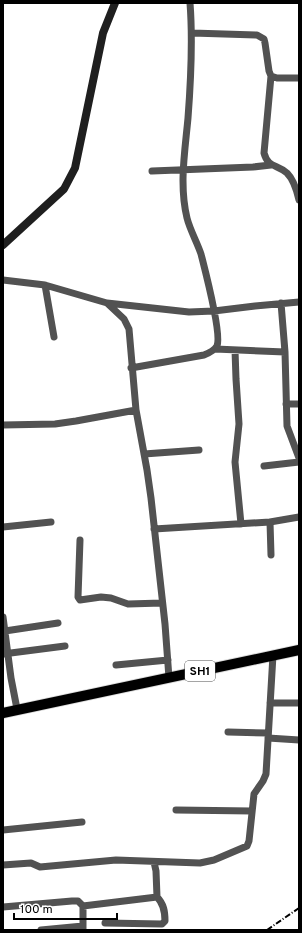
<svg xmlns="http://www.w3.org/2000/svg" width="302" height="933" viewBox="0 0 302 933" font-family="Overpass,sans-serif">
	<rect width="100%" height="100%" fill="#fff"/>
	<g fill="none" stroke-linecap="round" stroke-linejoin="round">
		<defs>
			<path id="primary" d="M 3,713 L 299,650"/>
		</defs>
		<use href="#primary" stroke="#dbdbdb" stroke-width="12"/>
		<path stroke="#525252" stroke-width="7" d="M 192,33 L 257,35 L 264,39 L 265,43 L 269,71 L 271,76 L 277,78 L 299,78
			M 271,76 L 264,153 C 268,168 277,164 287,173 C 294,180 297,191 299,200
			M 152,171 L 253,167 L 271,165
			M 3,280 L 45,285 L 107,303 L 124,319 L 129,329 L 136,410 L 147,470 L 151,498 L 165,624 L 169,678
			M 45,285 L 54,337
			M 107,303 L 189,312 L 214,311 L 255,306 L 299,302
			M 281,303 L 285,352 L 287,426 L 299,458
			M 215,349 L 285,352
			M 235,350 L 236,379 L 239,424 L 235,462 L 241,524
			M 131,368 L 204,355 C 209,353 214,351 217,346 C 222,334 205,270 201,254 C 197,242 190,230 187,218 C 179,185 185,151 188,118 C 191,79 193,42 190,3
			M 286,404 L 299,404
			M 3,425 L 55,424 L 76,421 L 136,410
			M 144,454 L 199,450
			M 264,466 L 299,462
			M 270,522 L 299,517
			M 3,527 L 51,522
			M 154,529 L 270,522 L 271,555
			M 80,540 L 78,597 L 80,600 L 101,597 L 111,598 L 128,604 L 162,603
			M 3,617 L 11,678 L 17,709
			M 5,631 L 58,623
			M 3,654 L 65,646
			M 116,665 L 168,660
			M 270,703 L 299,703
			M 228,732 L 268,733
			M 268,738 L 299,740
			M 176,810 L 252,811
			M 3,830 L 82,822
			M 3,865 L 31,863 L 40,867 L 116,860 L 200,863 L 214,860 L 247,846 L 249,841 L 254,794 L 263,781 L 266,774 L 273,655
			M 83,906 L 157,897 L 156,871 L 154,862
			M 3,907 L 72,901 L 78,901 L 83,906 L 83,930
			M 105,923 L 162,924 L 165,921 C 165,912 164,904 157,897
			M 41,930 L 83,926"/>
		<path stroke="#1f1f1f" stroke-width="8" d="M 3,245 L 64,189 L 75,168 L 103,33 L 115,3"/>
		<use href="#primary" stroke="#000" stroke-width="10"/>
		<path stroke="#000" stroke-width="2" stroke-dasharray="6 2 1 2" stroke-linecap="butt" d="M 267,930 L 299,908"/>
	</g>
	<g text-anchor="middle" stroke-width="3" stroke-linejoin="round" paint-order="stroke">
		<rect fill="#fff" stroke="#4c4c4c" stroke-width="1" x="185" y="661" width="30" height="20" rx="3"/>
		<g font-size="12" font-weight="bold" fill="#000">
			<text x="200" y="675">SH1</text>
		</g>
	</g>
	<rect width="302" height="933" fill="none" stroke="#000000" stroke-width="8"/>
	<path d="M14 913v6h103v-6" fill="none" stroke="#000000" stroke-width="2"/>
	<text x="20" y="913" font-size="12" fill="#000000" stroke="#ffffff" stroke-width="3" paint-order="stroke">100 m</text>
</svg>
